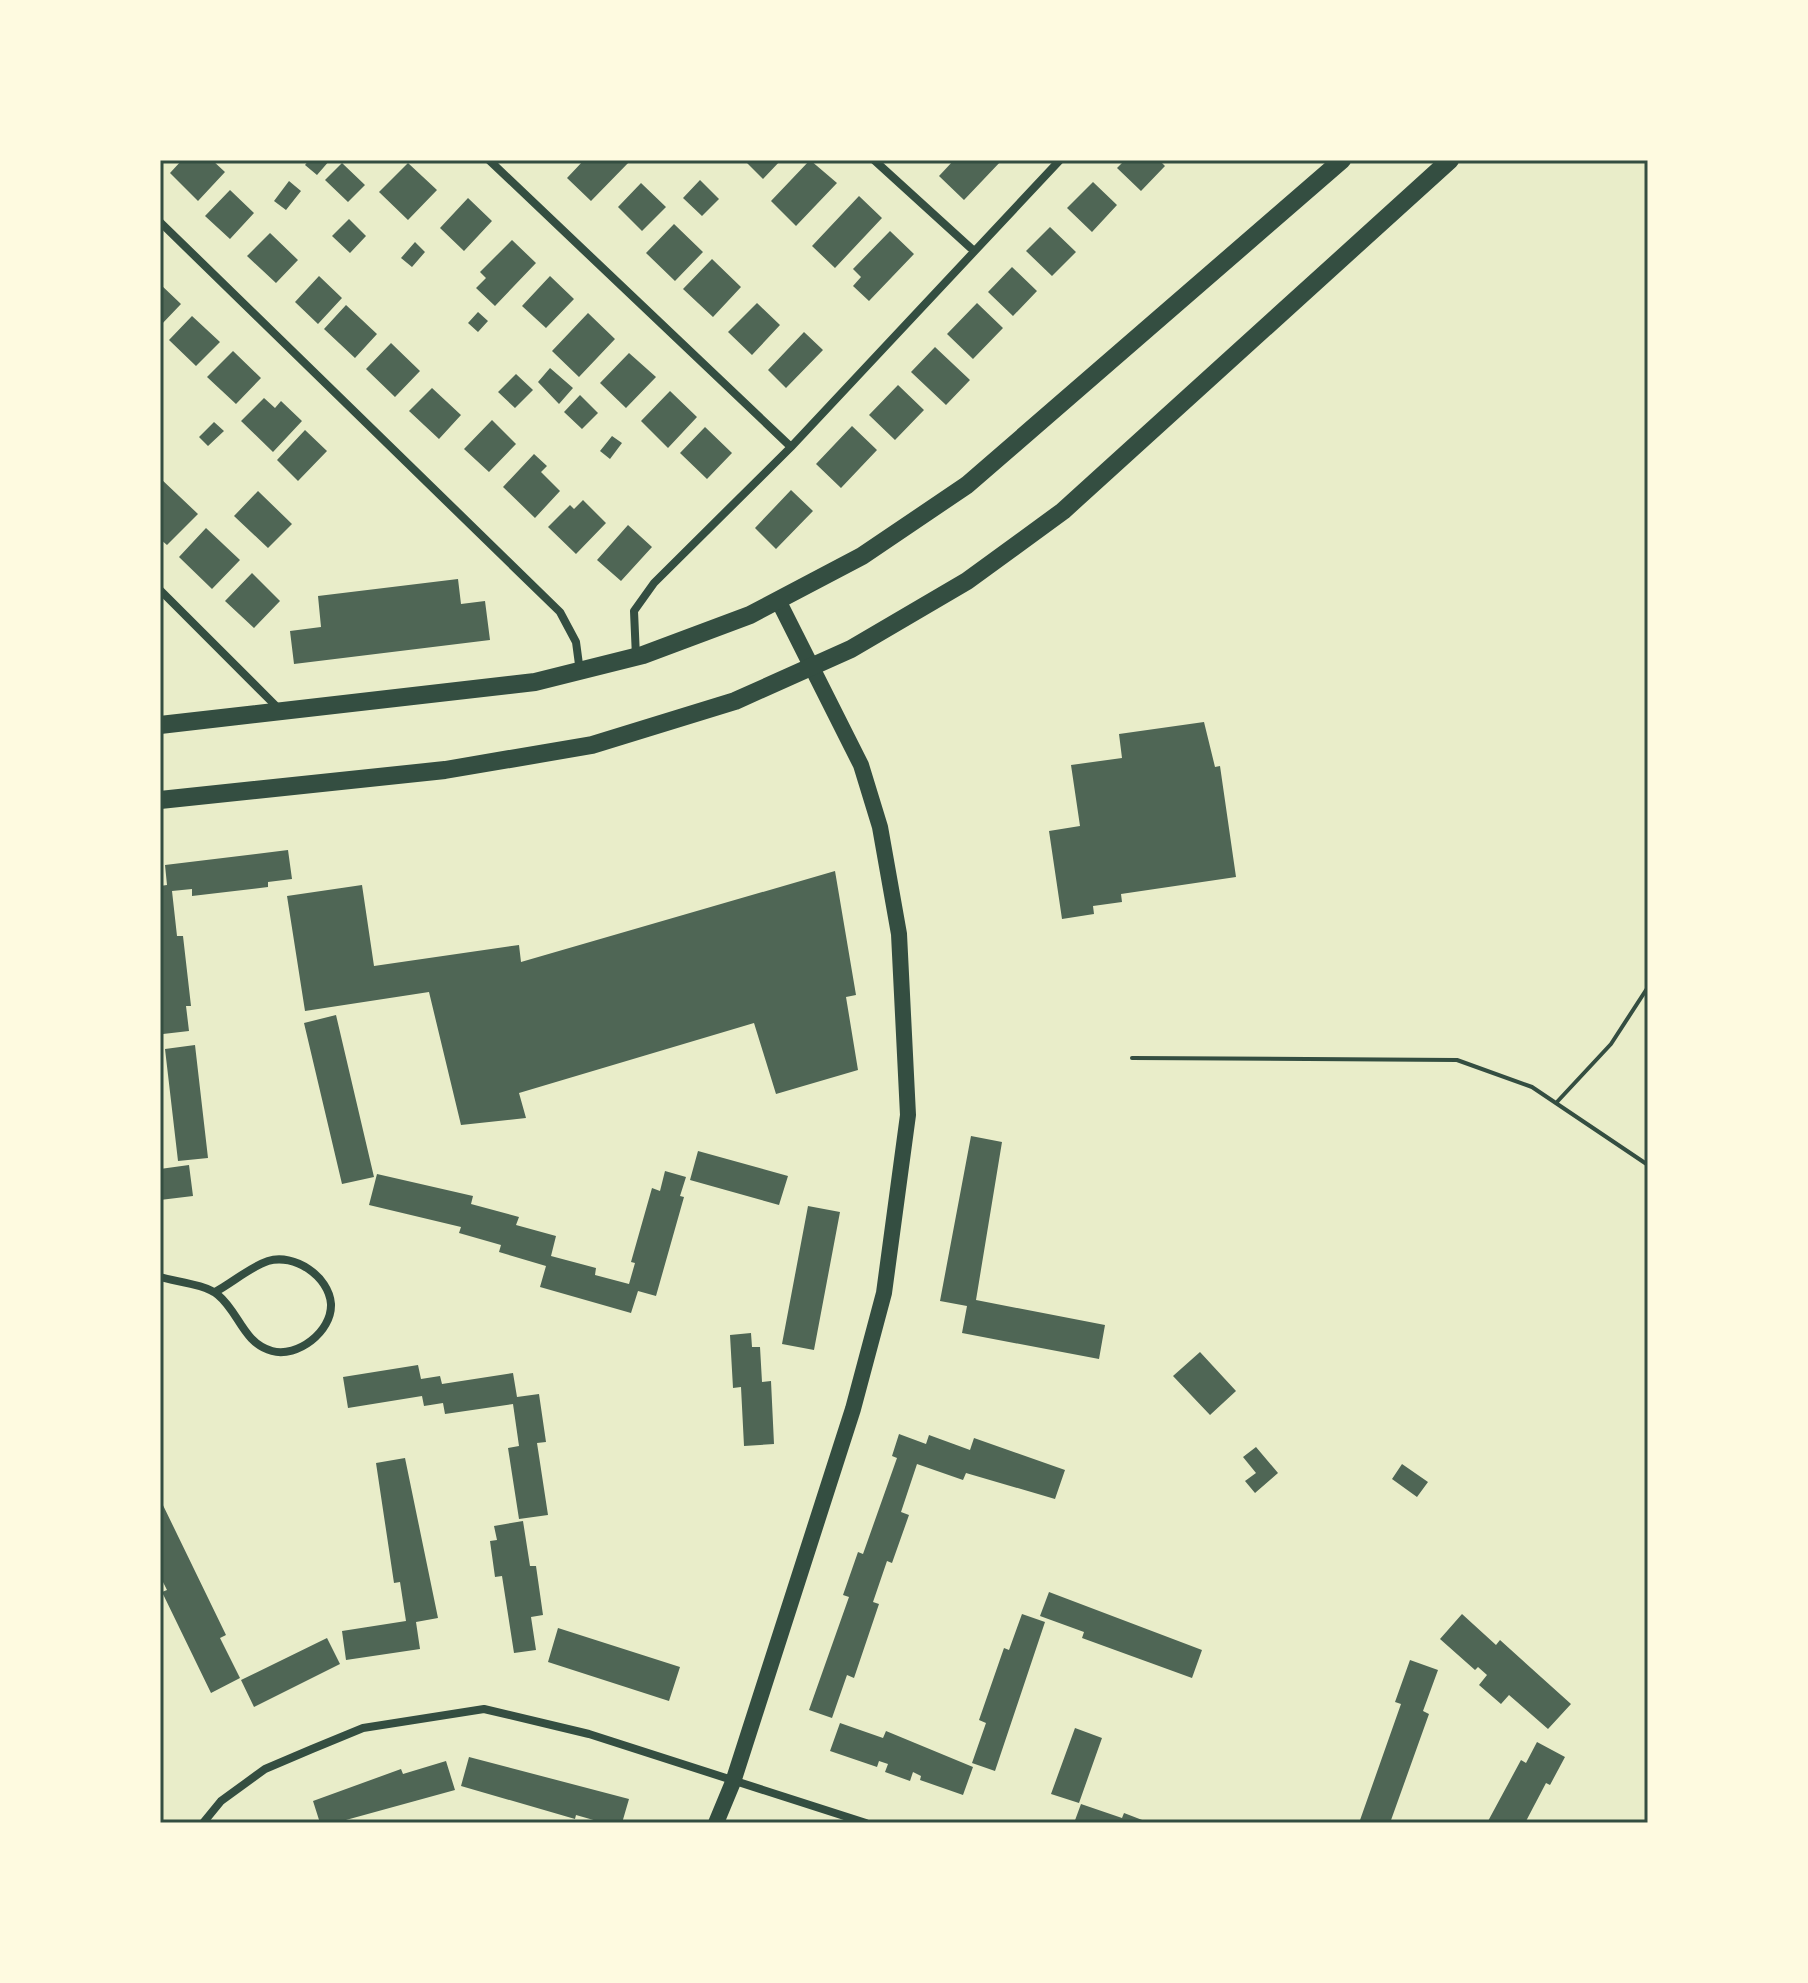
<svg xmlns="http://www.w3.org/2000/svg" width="1808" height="1983" viewBox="0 0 1808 1983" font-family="Commissioner,sans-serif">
	<rect width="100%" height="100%" fill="#e9edc9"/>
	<path fill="#4f6655" d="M 182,160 L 212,160 L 225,172 L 198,201 L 170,173 Z
		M 309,160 L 330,160 L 317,175 L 305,165 Z
		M 584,160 L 631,160 L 591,201 L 567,178 Z
		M 744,160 L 781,160 L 763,179 Z
		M 810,160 L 837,183 L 796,226 L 771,201 Z
		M 954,160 L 1002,160 L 964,200 L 939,176 Z
		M 1125,160 L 1159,160 L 1165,166 L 1141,191 L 1117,168 Z
		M 342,163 L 365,185 L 348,202 L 325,180 Z
		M 408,163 L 437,190 L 408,220 L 379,192 Z
		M 700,180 L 719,199 L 702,216 L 683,198 Z
		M 289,181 L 301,191 L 286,210 L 274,201 Z
		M 1093,182 L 1117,205 L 1092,232 L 1067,208 Z
		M 641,183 L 666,207 L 642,231 L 618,207 Z
		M 230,190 L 254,213 L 230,239 L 205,216 Z
		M 859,196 L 882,218 L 835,268 L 812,246 Z
		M 468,198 L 492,221 L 464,251 L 440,228 Z
		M 349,219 L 366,236 L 350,253 L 332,236 Z
		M 674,224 L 703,252 L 675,281 L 646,253 Z
		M 1050,227 L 1076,252 L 1052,276 L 1026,251 Z
		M 890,231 L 914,254 L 869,301 L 853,286 L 861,277 L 853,269 Z
		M 270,233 L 298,260 L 276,283 L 247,256 Z
		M 512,240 L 536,263 L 495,306 L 476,288 L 486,278 L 480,272 Z
		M 415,242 L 425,252 L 412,267 L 401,258 Z
		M 712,259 L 741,287 L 713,317 L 683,289 Z
		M 1012,267 L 1037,291 L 1013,316 L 988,292 Z
		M 319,276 L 342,298 L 318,324 L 295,302 Z
		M 550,276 L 574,299 L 546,328 L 522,306 Z
		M 160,284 L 181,304 L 160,326 Z
		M 757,303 L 780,325 L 752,355 L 728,332 Z
		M 977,303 L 1003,328 L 973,359 L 947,334 Z
		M 346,305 L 377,334 L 355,358 L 324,329 Z
		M 478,312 L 488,321 L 478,332 L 468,323 Z
		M 588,313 L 615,339 L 579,377 L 552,351 Z
		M 192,316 L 220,342 L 196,366 L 169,340 Z
		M 804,332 L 823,350 L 786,388 L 768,370 Z
		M 391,343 L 420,371 L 395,397 L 366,369 Z
		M 935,347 L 970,380 L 946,405 L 911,372 Z
		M 233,351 L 261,378 L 236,404 L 207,377 Z
		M 629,353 L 656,377 L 626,408 L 600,383 Z
		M 550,368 L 573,388 L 559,404 L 538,382 Z
		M 516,374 L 533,390 L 515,408 L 498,392 Z
		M 898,385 L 924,410 L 895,440 L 869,415 Z
		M 432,388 L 461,415 L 439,439 L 409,411 Z
		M 670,391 L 697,417 L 668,448 L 641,421 Z
		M 580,395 L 598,413 L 582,429 L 564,412 Z
		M 264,398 L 275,408 L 281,401 L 302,421 L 273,452 L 241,421 Z
		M 492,420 L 516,444 L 489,472 L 464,449 Z
		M 214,422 L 224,431 L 208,446 L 199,437 Z
		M 852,426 L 877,450 L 841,488 L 816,464 Z
		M 705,427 L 732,453 L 707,479 L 680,453 Z
		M 305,430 L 327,451 L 298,481 L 277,460 Z
		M 612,436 L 622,443 L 610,459 L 600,451 Z
		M 534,454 L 547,466 L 541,472 L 560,491 L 535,518 L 503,487 Z
		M 160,478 L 198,514 L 167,545 L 160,539 Z
		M 791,490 L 813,511 L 776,549 L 755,528 Z
		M 258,491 L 292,524 L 268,548 L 234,516 Z
		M 583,500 L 606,523 L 576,554 L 548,527 L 570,505 L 574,509 Z
		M 628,525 L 652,547 L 621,581 L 597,560 Z
		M 206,528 L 240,560 L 212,589 L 179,557 Z
		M 252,573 L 280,601 L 254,628 L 225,601 Z
		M 458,579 L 461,604 L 485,601 L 490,640 L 294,664 L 290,631 L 321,627 L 318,596 Z
		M 1204,722 L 1215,767 L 1220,766 L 1236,877 L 1121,894 L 1122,902 L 1093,906 L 1094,914 L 1062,919 L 1049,831 L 1080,826 L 1071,765 L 1122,758 L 1119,734 Z
		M 288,850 L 292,879 L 268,882 L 268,887 L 192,896 L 192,889 L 172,891 L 177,936 L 183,936 L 191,1006 L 186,1006 L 189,1031 L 163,1034 L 160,886 L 167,885 L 165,865 Z
		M 835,871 L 856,995 L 846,997 L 858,1070 L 776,1094 L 754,1023 L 519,1093 L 526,1118 L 461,1125 L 429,992 L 305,1011 L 287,896 L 362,885 L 374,966 L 519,945 L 521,962 Z
		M 336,1015 L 374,1177 L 342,1184 L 304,1023 Z
		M 195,1045 L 208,1158 L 178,1161 L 165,1049 Z
		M 971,1136 L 1002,1142 L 976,1300 L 1105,1325 L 1099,1359 L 962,1333 L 967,1306 L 940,1301 Z
		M 698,1151 L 788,1176 L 779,1205 L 690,1180 Z
		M 189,1165 L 193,1196 L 160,1200 L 160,1169 Z
		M 665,1171 L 686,1177 L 680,1196 L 684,1197 L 656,1296 L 638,1291 L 631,1313 L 540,1287 L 546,1266 L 499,1252 L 501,1245 L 459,1233 L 461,1227 L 369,1205 L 377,1174 L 473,1196 L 471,1204 L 519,1217 L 516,1225 L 556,1236 L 551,1256 L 596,1268 L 595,1275 L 629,1284 L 635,1263 L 631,1262 L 652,1188 L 660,1191 Z
		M 808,1206 L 840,1212 L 814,1350 L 782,1344 Z
		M 751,1333 L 752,1347 L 760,1347 L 762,1382 L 771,1381 L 774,1444 L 744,1446 L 741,1387 L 733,1388 L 730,1335 Z
		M 1200,1352 L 1236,1391 L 1210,1415 L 1173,1376 Z
		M 418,1365 L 421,1379 L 440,1376 L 442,1384 L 513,1373 L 517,1397 L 539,1394 L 546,1442 L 537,1443 L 548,1515 L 519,1519 L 508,1448 L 519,1446 L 513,1404 L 445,1414 L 443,1403 L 424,1406 L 422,1396 L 348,1408 L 343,1377 Z
		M 899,1434 L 926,1444 L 929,1435 L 970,1450 L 974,1438 L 1065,1470 L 1055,1499 L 966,1473 L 963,1480 L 917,1464 L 901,1512 L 909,1515 L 892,1563 L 887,1561 L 873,1602 L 879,1604 L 854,1678 L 847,1675 L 832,1718 L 809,1710 L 849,1597 L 843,1595 L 858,1552 L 863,1554 L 897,1458 L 892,1456 Z
		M 1256,1447 L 1278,1473 L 1255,1493 L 1245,1481 L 1256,1473 L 1243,1457 Z
		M 405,1458 L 438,1618 L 416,1622 L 420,1649 L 346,1660 L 342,1631 L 406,1621 L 400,1582 L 394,1583 L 376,1463 Z
		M 1402,1464 L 1428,1482 L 1417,1497 L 1392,1479 Z
		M 160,1499 L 226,1635 L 220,1638 L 240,1678 L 211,1693 L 162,1592 L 167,1590 L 160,1576 Z
		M 523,1521 L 530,1566 L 536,1566 L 543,1615 L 531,1617 L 536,1650 L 514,1653 L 502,1576 L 495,1577 L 490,1541 L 497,1540 L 494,1526 Z
		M 1049,1592 L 1202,1650 L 1192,1678 L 1082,1638 L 1084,1632 L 1040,1616 Z
		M 1022,1614 L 1045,1622 L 995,1771 L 972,1763 L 986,1723 L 979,1720 L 1004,1648 L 1009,1650 Z
		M 1462,1614 L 1496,1645 L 1500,1640 L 1571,1704 L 1548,1729 L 1509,1695 L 1501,1704 L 1479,1685 L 1487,1675 L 1478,1667 L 1475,1670 L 1440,1639 Z
		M 558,1628 L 680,1667 L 669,1701 L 548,1662 Z
		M 327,1638 L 340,1664 L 254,1707 L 241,1680 Z
		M 1410,1660 L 1438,1670 L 1423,1711 L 1429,1714 L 1390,1823 L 1359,1823 L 1401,1704 L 1395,1702 Z
		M 840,1723 L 883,1738 L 886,1731 L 973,1767 L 963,1795 L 920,1780 L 921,1776 L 913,1772 L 910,1781 L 885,1772 L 888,1764 L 879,1761 L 877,1767 L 830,1751 Z
		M 1075,1728 L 1102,1738 L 1079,1803 L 1051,1794 Z
		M 1537,1742 L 1565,1757 L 1550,1785 L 1546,1783 L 1525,1823 L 1487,1823 L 1521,1760 L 1526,1763 Z
		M 469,1757 L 629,1799 L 622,1823 L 604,1823 L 576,1815 L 575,1819 L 461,1786 Z
		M 446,1761 L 455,1790 L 335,1823 L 320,1823 L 313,1801 L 401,1769 L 403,1774 Z
		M 1081,1804 L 1122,1818 L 1124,1813 L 1150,1823 L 1074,1823 Z"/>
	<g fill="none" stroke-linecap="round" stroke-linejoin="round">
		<path stroke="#344e41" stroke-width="4" d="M 1132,1058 L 1457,1060 L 1532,1087 L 1648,1165
			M 1556,1103 L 1611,1044 L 1648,987"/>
		<path stroke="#344e41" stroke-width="8" d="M 489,160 L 791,447
			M 874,160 L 974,251
			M 160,222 L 560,612 L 576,642 L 580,672
			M 160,590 L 278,708
			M 636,657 L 634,611 L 654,583 L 791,447 L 1060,160
			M 160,1277 C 177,1282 205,1284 218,1295 C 239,1312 243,1343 272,1351 C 297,1358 332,1332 331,1304 C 329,1276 294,1253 268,1261 C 250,1267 232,1283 215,1292
			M 203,1823 L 221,1801 L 265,1769 L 312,1749 L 363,1728 L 484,1709 L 589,1734 L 866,1823"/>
		<path stroke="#344e41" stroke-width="16" d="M 716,1823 L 733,1782 L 853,1409 L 884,1293 L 908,1115 L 899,934 L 880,827 L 861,765 L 779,602"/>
		<path stroke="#344e41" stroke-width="18" d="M 160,725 L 535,682 L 643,655 L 750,615 L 862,556 L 967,485 L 1342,160
			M 160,800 L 445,770 L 592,745 L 735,701 L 851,649 L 967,581 L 1063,511 L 1450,160"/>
	</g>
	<rect width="1808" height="1983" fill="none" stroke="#fefae0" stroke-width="324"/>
	<rect x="162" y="162" width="1484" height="1659" fill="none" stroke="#344e41" stroke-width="3"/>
</svg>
